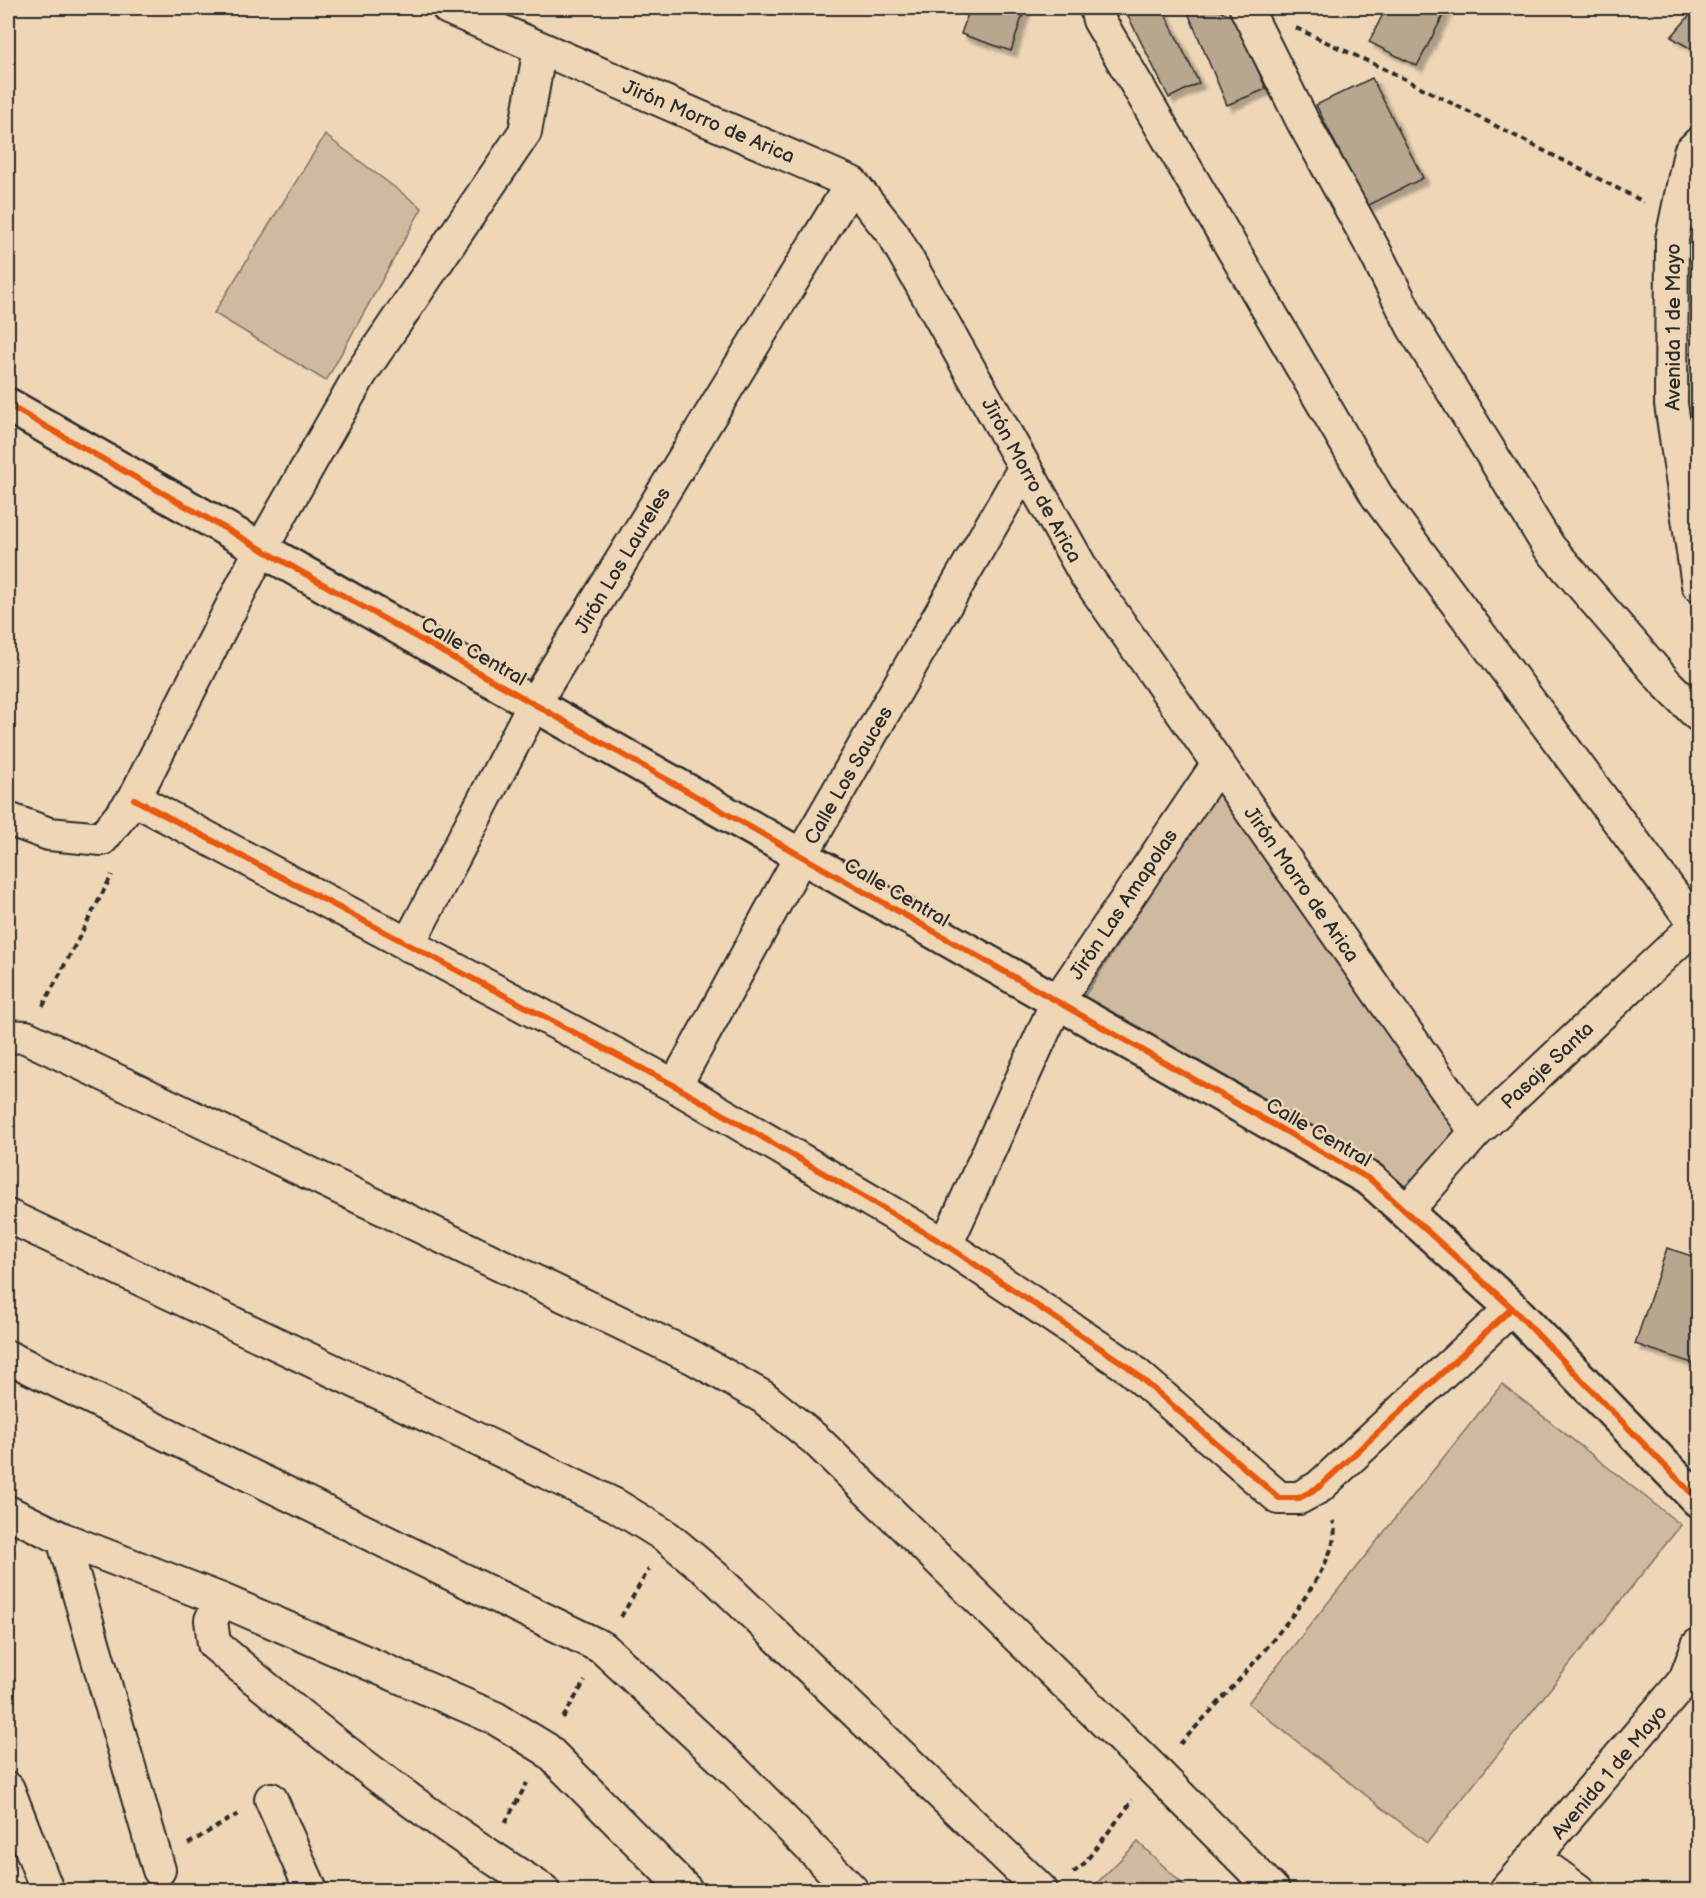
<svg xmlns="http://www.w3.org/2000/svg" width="1706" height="1898" viewBox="0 0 1706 1898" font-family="'Balsamiq Sans',sans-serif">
	<defs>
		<filter id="shadow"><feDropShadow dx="5.5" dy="5.5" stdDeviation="1.5" flood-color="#0004"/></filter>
	</defs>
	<rect width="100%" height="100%" fill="#eed6b6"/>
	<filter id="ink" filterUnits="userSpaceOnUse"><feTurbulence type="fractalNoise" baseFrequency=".0167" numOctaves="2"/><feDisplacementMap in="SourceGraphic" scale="12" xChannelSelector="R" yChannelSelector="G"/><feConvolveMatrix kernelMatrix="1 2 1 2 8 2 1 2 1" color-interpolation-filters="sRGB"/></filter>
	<g filter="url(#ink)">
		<path fill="#cfbaa0" stroke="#7d7266" stroke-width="1.5" d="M 325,135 L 422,208 L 326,381 L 214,313 Z
			M 1218,789 L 1458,1133 L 1404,1187 L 1371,1161 L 1084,997 Z
			M 1502,1384 L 1681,1525 L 1427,1843 L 1248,1703 Z
			M 1138,1842 L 1189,1890 L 1090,1890 Z"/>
		<path fill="#b8a68f" stroke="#2b2b2b" stroke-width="1.5" filter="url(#shadow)" d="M 970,8 L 1025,8 L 1011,51 L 961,34 Z
			M 1124,8 L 1162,8 L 1199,83 L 1169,98 Z
			M 1186,8 L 1212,8 L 1235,17 L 1266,89 L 1227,105 Z
			M 1386,8 L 1447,8 L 1417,66 L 1369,42 Z
			M 1696,8 L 1698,8 L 1698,53 L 1671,37 Z
			M 1372,78 L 1423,178 L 1367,206 L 1316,105 Z
			M 1667,1248 L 1698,1258 L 1698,1365 L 1635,1344 Z"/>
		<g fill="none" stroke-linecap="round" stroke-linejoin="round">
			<defs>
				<path id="street" d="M 448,8 L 852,183 L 893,234 L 1085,574 L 1476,1132
					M 1096,8 L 1099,20 L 1377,496 L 1698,928
					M 1246,8 L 1302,120 L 1374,250 L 1413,327 L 1549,547 L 1666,683 L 1698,715
					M 1698,144 L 1690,152 L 1672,239 L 1671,404 L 1698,585
					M 134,799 L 675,1086 L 946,1245 L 1127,1366 L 1279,1498 L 1299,1498 L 1319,1487 L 1512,1308
					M 8,819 L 49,834 L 102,839 L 134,799 L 261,549 L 360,375 L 525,132 L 540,48
					M 408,945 L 534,704 L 852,183
					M 8,1036 L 26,1037 L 694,1358 L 763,1397 L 816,1440 L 1155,1771 L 1273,1890
					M 675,1086 L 801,856 L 1025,467
					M 1406,1212 L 1476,1132 L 1696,925
					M 8,1216 L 615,1505 L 667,1537 L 716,1578 L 1041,1890
					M 946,1245 L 1057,1002 L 1218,764
					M 8,1357 L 603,1648 L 734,1770 L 852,1890
					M 8,1512 L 63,1539 L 222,1600 L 495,1718 L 546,1749 L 686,1890
					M 63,1539 L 159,1870
					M 222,1600 L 211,1620 L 214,1644 C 318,1733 427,1818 543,1890
					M 8,1789 L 47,1890
					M 271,1799 L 311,1890
					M 1535,1859 L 1578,1890
					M 1506,1890 L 1685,1680 L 1698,1645"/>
				<path id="secondary" d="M 8,405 L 1371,1180 L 1512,1308 L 1698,1500"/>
			</defs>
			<use href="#street" stroke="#2b2b2b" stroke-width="36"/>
			<use href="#secondary" stroke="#2b2b2b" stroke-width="38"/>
			<path stroke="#2b2b2b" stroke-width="4" stroke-dasharray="6 4.5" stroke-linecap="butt" d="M 1296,28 L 1391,72 L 1644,202
				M 43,1006 L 112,875
				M 621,1617 L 649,1569
				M 563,1718 L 585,1681
				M 1180,1744 C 1213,1708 1351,1568 1333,1521
				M 505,1823 L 527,1783
				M 188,1844 L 238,1814
				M 1073,1873 L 1083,1865 L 1133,1800"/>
			<use href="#street" stroke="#eed6b6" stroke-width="32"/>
			<use href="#secondary" stroke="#eed6b6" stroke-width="33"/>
			<defs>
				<path id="cycleway" d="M 8,405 L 1371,1180 L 1512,1308 L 1698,1500
					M 134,799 L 675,1086 L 946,1245 L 1127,1366 L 1279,1498 L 1299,1498 L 1319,1487 L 1512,1308"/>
			</defs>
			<use href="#cycleway" stroke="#eed6b6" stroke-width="10"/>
			<use href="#cycleway" stroke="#e8590c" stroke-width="6"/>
		</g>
	</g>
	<g text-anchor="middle" stroke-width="5" stroke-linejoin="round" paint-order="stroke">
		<g font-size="20" fill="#2b2b2b" stroke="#eed6b6">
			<text transform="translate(709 121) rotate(23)" y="7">Jirón Morro de Arica</text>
			<text transform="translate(1673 327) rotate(-90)" y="7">Avenida 1 de Mayo</text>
			<text transform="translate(1032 480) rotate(61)" y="7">Jirón Morro de Arica</text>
			<text transform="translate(622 560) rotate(-59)" y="7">Jirón Los Laureles</text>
			<text transform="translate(474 651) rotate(30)" y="7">Calle Central</text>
			<text transform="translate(848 775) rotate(-60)" y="7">Calle Los Sauces</text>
			<text transform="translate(1302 884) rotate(55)" y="7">Jirón Morro de Arica</text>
			<text transform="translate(897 892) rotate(30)" y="7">Calle Central</text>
			<text transform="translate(1123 904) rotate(-56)" y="7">Jirón Las Amapolas</text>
			<text transform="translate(1547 1065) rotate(-43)" y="7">Pasaje Santa</text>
			<text transform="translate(1319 1132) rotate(30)" y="7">Calle Central</text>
			<text transform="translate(1609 1772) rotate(-50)" y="7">Avenida 1 de Mayo</text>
		</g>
	</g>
	<rect width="1706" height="1898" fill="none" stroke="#eed6b6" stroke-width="30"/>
	<rect x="15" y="15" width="1676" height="1868" fill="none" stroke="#2b2b2b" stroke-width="2" filter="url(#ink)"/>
</svg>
